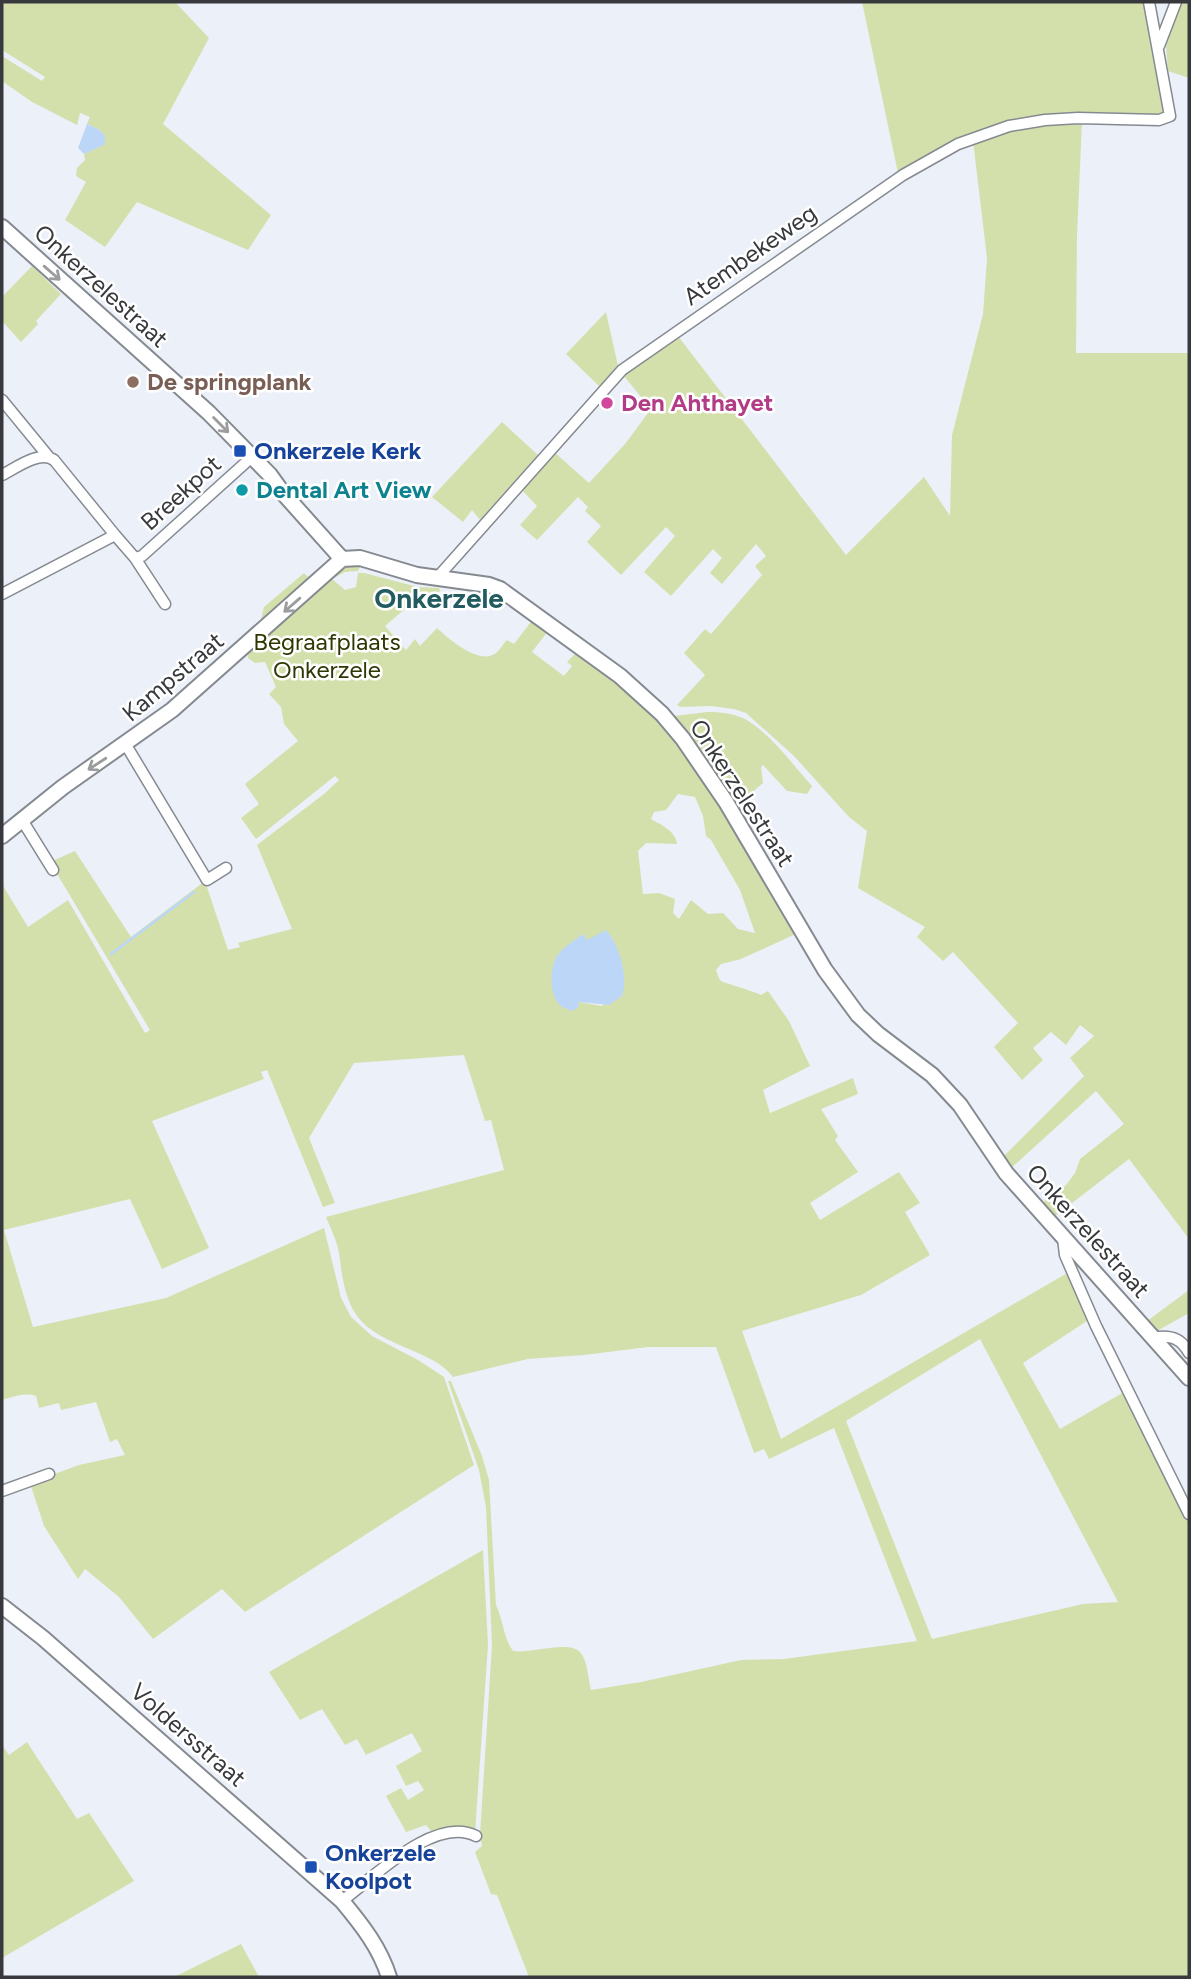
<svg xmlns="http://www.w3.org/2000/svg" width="1191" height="1979" viewBox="0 0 1191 1979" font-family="Figtree,sans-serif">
	<rect width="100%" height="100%" fill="#ebf0f9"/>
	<path fill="#d4e0ac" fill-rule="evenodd" d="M 4,2 L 175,2 L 209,38 L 163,124 L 271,215 L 248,250 L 137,202 L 105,247 L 65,220 L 86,182 L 76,176 L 77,168 L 85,160 L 84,154 L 98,147 L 100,130 L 87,124 L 90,117 L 80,113 L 77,125 L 32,102 L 2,81 L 2,56 L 42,81 L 45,77 L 2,50 L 2,6 Z
		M 862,2 L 1145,2 L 1165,112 L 1159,116 L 1003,123 L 958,140 L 898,173 Z
		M 1181,2 L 1189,2 L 1189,78 L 1168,71 L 1166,46 Z
		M 1082,121 L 1077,236 L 1076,353 L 1189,353 L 1189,1239 L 1129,1159 L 1054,1217 L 1042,1203 L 1066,1185 L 1075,1173 L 1080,1159 L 1124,1124 L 1096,1091 L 1009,1170 L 1002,1158 L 1084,1076 L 1070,1058 L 1094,1036 L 1080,1025 L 1066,1045 L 1051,1032 L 1033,1048 L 1043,1060 L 1022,1080 L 994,1047 L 1018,1023 L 953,952 L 943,961 L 917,937 L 925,927 L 858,888 L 867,831 L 849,817 L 794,756 L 746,713 L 734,709 L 711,706 L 680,707 L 677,705 L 705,675 L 684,653 L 705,629 L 711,634 L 762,575 L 755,566 L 766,556 L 756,544 L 722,584 L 710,573 L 722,558 L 713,549 L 671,596 L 644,572 L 675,536 L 666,527 L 621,575 L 587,542 L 601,526 L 585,511 L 588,507 L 578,497 L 537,540 L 520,525 L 537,506 L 519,487 L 553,451 L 589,483 L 625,444 L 651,409 L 623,375 L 678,336 L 846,555 L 924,477 L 950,516 L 952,435 L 983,314 L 987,258 L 973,141 C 1009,130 1045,124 1082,121 Z
		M 32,266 L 61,294 L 36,321 L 38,324 L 21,342 L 2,321 L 2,297 Z
		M 606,312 L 618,366 L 617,370 L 601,388 L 566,354 Z
		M 502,422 L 538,455 L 480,520 L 472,510 L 463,522 L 432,497 Z
		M 338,557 L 361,565 L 358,571 L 345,572 L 332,579 L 345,590 L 356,587 L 358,573 L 364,573 L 418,587 L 439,588 L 440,591 L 427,601 L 420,596 L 385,626 L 406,650 L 415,639 L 420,646 L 437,628 C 448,638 479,666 496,653 C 500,650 503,644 507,640 L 514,644 L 534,618 L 548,631 L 532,652 L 564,676 L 572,666 L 567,662 L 578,651 L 674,729 L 798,933 L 741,959 L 721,964 L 716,970 C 718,974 718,978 721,981 C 724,983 754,991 761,995 L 768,991 L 789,1021 L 810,1066 L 763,1090 L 770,1113 L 853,1078 L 858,1094 L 821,1109 L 838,1136 L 835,1140 L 858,1172 L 810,1203 L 820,1220 L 899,1172 L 920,1203 L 905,1212 L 930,1255 L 861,1295 L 742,1331 L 781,1439 L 1069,1272 L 1090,1319 L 1023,1363 L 1060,1429 L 1124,1392 L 1189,1520 L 1189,1977 L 529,1977 L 497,1895 L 491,1894 L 475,1852 L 482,1846 L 480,1835 L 492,1645 L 486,1507 L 479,1470 L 448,1381 L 451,1381 L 482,1456 L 489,1480 L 496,1605 C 503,1620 504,1639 513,1651 C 530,1654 568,1640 580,1652 C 588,1661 588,1679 591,1690 L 641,1682 L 741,1660 L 784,1659 L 917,1641 L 834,1428 L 769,1459 L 764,1449 L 754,1453 L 716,1347 L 648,1347 L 584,1355 L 528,1359 L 453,1377 C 434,1350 380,1347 357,1316 C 344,1297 342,1275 339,1253 C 337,1241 331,1229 326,1217 L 504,1170 L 491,1120 L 485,1121 L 464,1055 L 354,1063 L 309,1138 L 335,1203 L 323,1207 L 267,1070 L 261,1072 L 264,1079 L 152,1121 L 209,1248 L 162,1269 L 130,1199 L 4,1230 L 33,1327 L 166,1298 L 324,1228 L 341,1298 L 351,1317 L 372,1336 L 418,1360 L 444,1377 L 474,1465 L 245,1612 L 222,1589 L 153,1639 L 119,1597 L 85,1569 L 78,1579 L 44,1526 L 30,1483 L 79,1465 L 125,1455 L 117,1439 L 110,1442 L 96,1402 L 61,1410 L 59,1403 L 39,1408 L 36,1396 C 24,1392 13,1397 2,1400 L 2,884 L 28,927 L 68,900 L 145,1033 L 150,1030 L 50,862 L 75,851 L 131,937 L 205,881 L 228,950 L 240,947 L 238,943 L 292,929 L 257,845 L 324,794 L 339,780 L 335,776 L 256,839 L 241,818 L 259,804 L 245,784 L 298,741 L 284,724 L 281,707 L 269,694 L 276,687 L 265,662 L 255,663 L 248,658 L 247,650 L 260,624 L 264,607 L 304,573 L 312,581 ZM 678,794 L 695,797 L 703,816 L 706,836 L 711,840 L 740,890 L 755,933 L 738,929 L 723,913 L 708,914 L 691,900 L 679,919 L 673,913 L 675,899 L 659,893 L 643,894 L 638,851 L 646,843 L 677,844 C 676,831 661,825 651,819 L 654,812 L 666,810 ZM 583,934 L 586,940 L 612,937 L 624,980 L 602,1006 L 579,1002 ZM 980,1339 L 1118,1602 L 1083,1604 L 932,1639 L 846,1421 Z
		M 707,712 C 720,712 733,713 745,719 C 771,734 792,764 812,786 L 807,794 L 787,791 L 763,765 L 761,767 L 763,783 L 749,795 L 736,803 L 704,753 L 674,716 Z
		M 1189,1290 L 1189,1313 L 1157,1331 L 1147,1321 Z
		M 483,1550 L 488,1645 L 475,1833 L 432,1832 L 426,1825 L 406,1832 L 386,1796 L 401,1788 L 408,1800 L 424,1790 L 418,1781 L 406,1786 L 396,1766 L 422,1751 L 412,1733 L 366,1755 L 357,1739 L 345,1745 L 322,1709 L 300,1720 L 269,1672 Z
		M 27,1742 L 77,1819 L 89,1813 L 134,1881 L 2,1958 L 2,1745 L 9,1755 Z
		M 241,1944 L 259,1977 L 174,1977 Z"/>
	<path fill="#bcd6f8" d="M 87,124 C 96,128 109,132 104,145 L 84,154 L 78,148 Z
		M 606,930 C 619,944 629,977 622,996 L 609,1005 L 579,1002 L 578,1008 L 571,1011 C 570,1010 562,1007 561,1006 C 549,996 549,968 557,956 C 563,947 575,940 583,934 L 587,940 Z"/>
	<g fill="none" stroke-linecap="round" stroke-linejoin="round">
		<path stroke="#bcd6f8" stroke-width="2.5" d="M 111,954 L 194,892"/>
		<defs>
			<path id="street" d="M 1159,46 L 1176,2
				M 2,400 L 48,456
				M 2,475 C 16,468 39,450 54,460 L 115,535
				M 135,558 L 165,604
				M 436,579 L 622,370 L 903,175 L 958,144 L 1009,126 L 1045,120 L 1078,118 L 1159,120 L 1170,116 L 1149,2
				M 2,594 L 115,535 L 135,558 L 142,556 L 253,456
				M 126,745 L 207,880 L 226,868
				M 22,820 L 53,870
				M 1063,1238 L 1065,1255 L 1096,1326 L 1189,1514
				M 1156,1341 L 1159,1337 C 1174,1336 1182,1340 1189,1353
				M 2,1491 L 49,1474
				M 342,1901 C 374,1877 435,1815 476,1836"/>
			<path id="secondary" d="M 2,227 L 209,413 L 270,475 L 283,493 L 342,559
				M 342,559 L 360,558 L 417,575 L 489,585 L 500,589 L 620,676 L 662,714 L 683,739 L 726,802 L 825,970 L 858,1015 L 878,1034 L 932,1075 L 960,1105 L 1006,1173 L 1189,1378
				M 2,836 L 63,787 L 172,710 L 342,559
				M 2,1606 L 43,1638 L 342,1901 C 362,1925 380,1948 389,1977"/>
		</defs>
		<use href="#street" stroke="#858a91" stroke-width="13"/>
		<use href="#secondary" stroke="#858a91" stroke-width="18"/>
		<use href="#street" stroke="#fff" stroke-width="10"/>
		<use href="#secondary" stroke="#fff" stroke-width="14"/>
	</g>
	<defs><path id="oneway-shaft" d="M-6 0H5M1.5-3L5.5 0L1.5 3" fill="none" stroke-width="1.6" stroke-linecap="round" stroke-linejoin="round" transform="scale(1.75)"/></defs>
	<g stroke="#9b9c9e">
		<use href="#oneway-shaft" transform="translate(52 273) rotate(41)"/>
		<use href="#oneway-shaft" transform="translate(221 425) rotate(45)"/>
		<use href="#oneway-shaft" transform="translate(292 605) rotate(139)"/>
		<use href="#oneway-shaft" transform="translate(97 764) rotate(147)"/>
	</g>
	<circle fill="#8d6e63" stroke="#fff" stroke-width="2.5" cx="133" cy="382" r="7"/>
	<circle fill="#d1479c" stroke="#fff" stroke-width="2.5" cx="607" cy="403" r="7"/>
	<g fill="#1a4fb4" stroke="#fff" stroke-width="2.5">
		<rect x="233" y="444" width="14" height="14" rx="3.5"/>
		<rect x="304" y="1860" width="14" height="14" rx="3.5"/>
	</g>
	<circle fill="#0f9aa8" stroke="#fff" stroke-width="2.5" cx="242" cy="490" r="7"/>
	<g text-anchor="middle" stroke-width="5" stroke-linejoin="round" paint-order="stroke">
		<g font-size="24" fill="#37393c" stroke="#fff">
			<text transform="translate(750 255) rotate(-35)" y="8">Atembekeweg</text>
			<text transform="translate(101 286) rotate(42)" y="8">Onkerzelestraat</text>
			<text transform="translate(181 493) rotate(-42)" y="8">Breekpot</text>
			<text transform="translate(173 677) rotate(-40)" y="8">Kampstraat</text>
			<text transform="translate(742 793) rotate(57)" y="8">Onkerzelestraat</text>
			<text transform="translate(1088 1231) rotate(48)" y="8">Onkerzelestraat</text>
			<text transform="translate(188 1735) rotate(41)" y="8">Voldersstraat</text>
		</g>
		<g font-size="24" font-weight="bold" fill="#785e54" stroke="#fff" text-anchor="start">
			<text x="147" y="390">De springplank</text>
		</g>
		<g font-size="24" font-weight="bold" fill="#b23c85" stroke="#fff" text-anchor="start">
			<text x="621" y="411">Den Ahthayet</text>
		</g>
		<g font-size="24" font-weight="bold" fill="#164399" stroke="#fff" text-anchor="start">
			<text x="254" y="459">Onkerzele Kerk</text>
			<text x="325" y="1861">Onkerzele<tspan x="325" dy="28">Koolpot</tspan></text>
		</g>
		<g font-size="24" font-weight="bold" fill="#0d838f" stroke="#fff" text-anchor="start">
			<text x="256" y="498">Dental Art View</text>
		</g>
		<g font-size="24" fill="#2f3702" stroke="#fff">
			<text x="327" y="650">Begraafplaats<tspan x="327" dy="28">Onkerzele</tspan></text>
		</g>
		<g font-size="28" font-weight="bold" fill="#225c60" stroke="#fff">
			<text x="439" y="608">Onkerzele</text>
		</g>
	</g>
	<rect width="1191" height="1979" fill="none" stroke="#37393c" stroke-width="7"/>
</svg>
